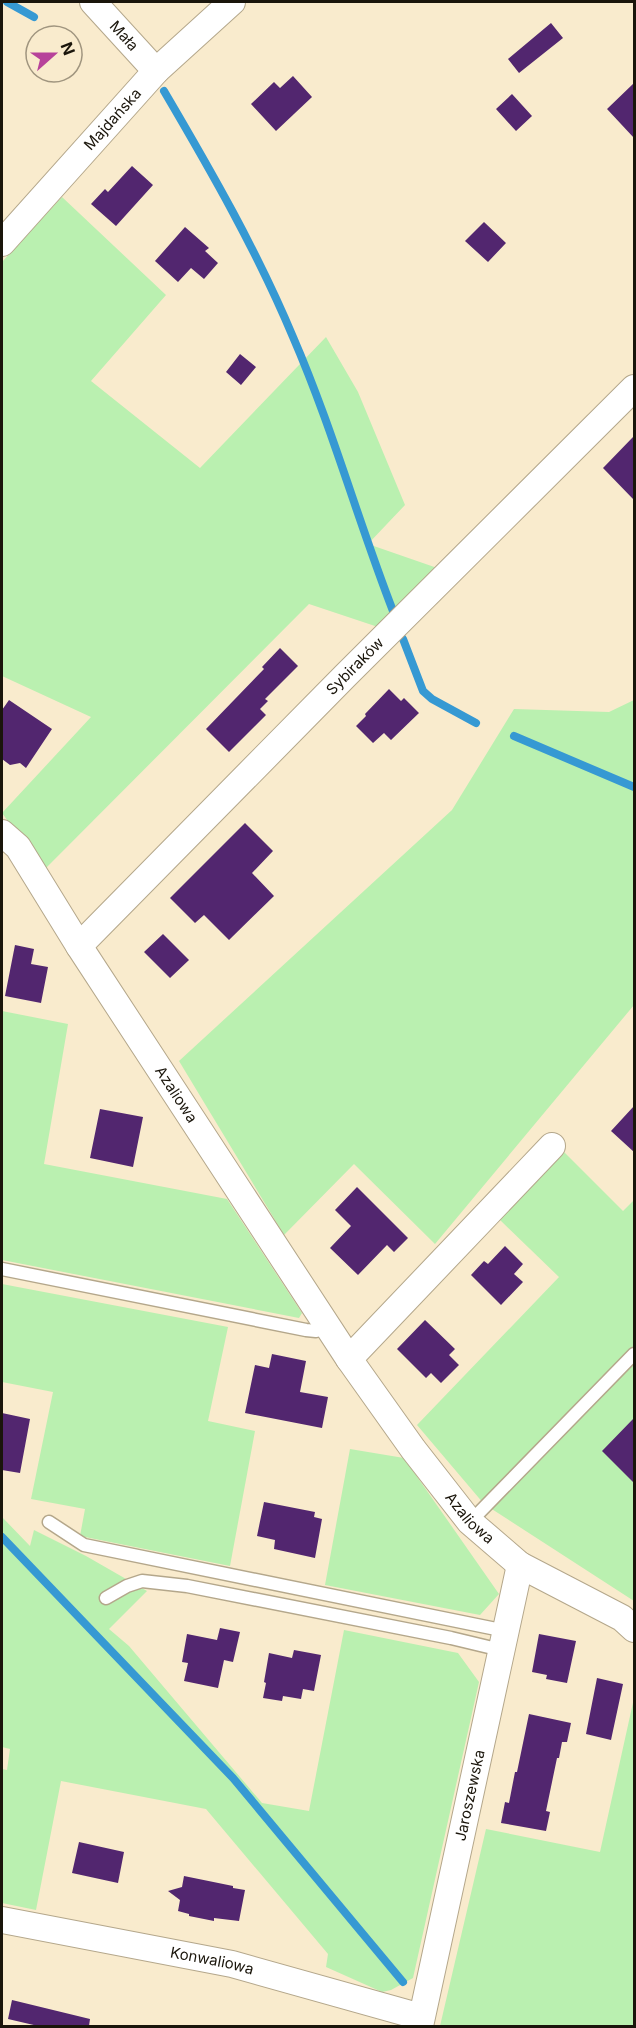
<svg xmlns="http://www.w3.org/2000/svg" width="636" height="2028" viewBox="0 0 636 2028" font-family="Inter,sans-serif">
	<rect width="100%" height="100%" fill="#f9ebcd"/>
	<path fill="#baf0b0" d="M 62,197 L 166,295 L 91,381 L 200,468 L 326,337 L 358,392 L 405,505 L 368,544 L 443,570 L 384,629 L 309,604 L 44,870 L 2,813 L 91,717 L 2,676 L 2,262 Z
		M 634,700 L 634,1005 L 435,1244 L 354,1164 L 284,1235 L 179,1061 L 452,810 L 514,709 L 609,712 Z
		M 2,1011 L 68,1024 L 44,1164 L 227,1199 L 302,1313 L 299,1318 L 2,1260 Z
		M 563,1151 L 623,1211 L 634,1200 L 634,1601 L 484,1504 L 417,1425 L 559,1277 L 499,1219 Z
		M 2,1284 L 228,1327 L 208,1421 L 255,1431 L 230,1566 L 80,1536 L 85,1509 L 31,1499 L 53,1392 L 2,1382 Z
		M 350,1449 L 404,1458 L 499,1594 L 480,1615 L 325,1585 Z
		M 2,1517 L 30,1546 L 34,1530 L 86,1556 L 147,1591 L 109,1629 L 129,1646 L 262,1803 L 309,1811 L 344,1630 L 458,1653 L 479,1682 L 413,1978 L 391,1990 L 382,1992 L 326,1967 L 328,1954 L 206,1809 L 61,1781 L 36,1910 L 2,1903 L 2,1769 L 7,1770 L 10,1749 L 2,1747 Z
		M 634,1698 L 634,2026 L 440,2026 L 486,1829 L 600,1852 Z"/>
	<g fill="none" stroke-linecap="round" stroke-linejoin="round">
		<path stroke="#3699d3" stroke-width="8" d="M 7,2 L 34,17
			M 164,91 C 211,171 257,251 293,337 C 332,427 358,521 393,611
			M 403,639 L 423,691 L 432,699 L 476,723
			M 514,736 L 634,787
			M 2,1537 L 233,1778 L 403,1982"/>
	</g>
	<path fill="#52266f" d="M 551,23 L 563,38 L 519,73 L 508,59 Z
		M 293,76 L 312,97 L 276,131 L 251,104 L 274,82 L 280,88 Z
		M 634,83 L 634,138 L 607,109 Z
		M 512,94 L 532,116 L 516,131 L 496,109 Z
		M 132,166 L 153,185 L 116,226 L 91,204 L 105,189 L 108,192 Z
		M 484,222 L 506,243 L 488,262 L 465,241 Z
		M 185,227 L 209,248 L 205,251 L 218,263 L 204,279 L 191,268 L 178,282 L 155,261 Z
		M 240,354 L 256,367 L 241,385 L 226,372 Z
		M 634,436 L 634,500 L 603,468 Z
		M 280,648 L 298,666 L 265,699 L 268,701 L 260,709 L 266,715 L 229,752 L 206,729 L 264,669 L 262,667 Z
		M 389,689 L 401,701 L 404,698 L 419,713 L 391,740 L 384,733 L 373,743 L 356,726 L 366,716 L 365,714 Z
		M 9,700 L 52,729 L 26,768 L 20,763 L 10,765 L 2,759 L 2,710 Z
		M 245,823 L 273,851 L 252,873 L 274,896 L 229,940 L 204,915 L 195,923 L 170,898 Z
		M 163,934 L 189,960 L 170,978 L 144,952 Z
		M 15,945 L 34,949 L 31,964 L 48,967 L 41,1003 L 5,996 Z
		M 634,1106 L 634,1152 L 611,1131 Z
		M 100,1109 L 143,1117 L 133,1167 L 90,1158 Z
		M 357,1187 L 408,1238 L 394,1252 L 387,1245 L 358,1275 L 330,1248 L 351,1226 L 335,1210 Z
		M 505,1246 L 523,1264 L 514,1274 L 523,1282 L 501,1305 L 471,1275 L 484,1261 L 488,1264 Z
		M 425,1320 L 455,1349 L 449,1355 L 459,1365 L 441,1383 L 431,1373 L 426,1378 L 397,1349 Z
		M 272,1354 L 306,1361 L 300,1392 L 328,1397 L 322,1428 L 245,1413 L 255,1365 L 269,1368 Z
		M 2,1413 L 30,1419 L 20,1473 L 2,1470 Z
		M 634,1418 L 634,1483 L 602,1451 Z
		M 264,1502 L 315,1512 L 314,1517 L 322,1519 L 315,1558 L 274,1549 L 275,1540 L 257,1536 Z
		M 220,1628 L 240,1632 L 233,1662 L 224,1660 L 218,1688 L 184,1681 L 188,1663 L 182,1662 L 187,1634 L 217,1640 Z
		M 539,1634 L 576,1641 L 567,1683 L 546,1679 L 547,1675 L 532,1672 Z
		M 294,1650 L 321,1655 L 314,1691 L 303,1689 L 301,1699 L 283,1696 L 282,1701 L 263,1698 L 266,1683 L 264,1682 L 269,1653 L 292,1658 Z
		M 597,1678 L 623,1684 L 611,1740 L 586,1734 Z
		M 529,1714 L 571,1723 L 567,1742 L 562,1742 L 559,1758 L 557,1758 L 546,1811 L 550,1812 L 546,1831 L 501,1823 L 505,1802 L 509,1803 L 515,1772 L 517,1772 Z
		M 79,1842 L 124,1852 L 118,1883 L 72,1873 Z
		M 184,1876 L 233,1886 L 233,1888 L 245,1890 L 239,1921 L 214,1918 L 214,1921 L 189,1916 L 189,1914 L 178,1911 L 180,1900 L 168,1891 L 182,1887 Z
		M 12,2000 L 90,2019 L 89,2026 L 38,2026 L 8,2019 Z"/>
	<g fill="none" stroke-linecap="round" stroke-linejoin="round">
		<defs>
			<path id="service" d="M 2,1269 L 306,1330 L 316,1331 L 328,1327
				M 49,1522 L 84,1545 L 506,1631
				M 470,1522 L 634,1354
				M 106,1598 L 127,1586 L 142,1581 L 187,1586 L 451,1638 L 501,1650"/>
			<g id="minor">
				<path id="s1" d="M 93,2 L 156,71"/>
				<path id="s2" d="M 2,243 L 156,71 L 232,2"/>
				<path id="s3" d="M 2,833 L 18,847 L 79,946 L 349,1359 L 413,1449 L 470,1522 L 520,1565 L 622,1618 L 634,1629"/>
				<path id="s4" d="M 79,946 L 345,676 L 634,388"/>
				<path d="M 349,1359 L 552,1146"/>
				<path id="s5" d="M 2,1920 L 232,1964 L 421,2017"/>
				<path id="s6" d="M 420,2026 L 520,1565"/>
			</g>
		</defs>
		<use href="#service" stroke="#b4a78b" stroke-width="15"/>
		<use href="#minor" stroke="#b4a78b" stroke-width="28"/>
		<use href="#service" stroke="#fff" stroke-width="12"/>
		<use href="#minor" stroke="#fff" stroke-width="26"/>
	</g>
	<g text-anchor="middle" stroke-width="6" stroke-linejoin="round" paint-order="stroke">
		<g font-size="15" fill="#1a150b" stroke="#f9ebcd">
			<text dy="5" stroke="none"><textPath href="#s1" startOffset="46">Mała</textPath></text>
			<text dy="5" stroke="none"><textPath href="#s2" startOffset="166">Majdańska</textPath></text>
			<text dy="5" stroke="none"><textPath href="#s4" startOffset="393">Sybiraków</textPath></text>
			<text dy="5" stroke="none"><textPath href="#s3" startOffset="315">Azaliowa</textPath></text>
			<text dy="5" stroke="none"><textPath href="#s3" startOffset="831">Azaliowa</textPath></text>
			<text dy="5" stroke="none"><textPath href="#s6" startOffset="236">Jaroszewska</textPath></text>
			<text dy="5" stroke="none"><textPath href="#s5" startOffset="214">Konwaliowa</textPath></text>
		</g>
	</g>
	<rect width="636" height="2028" fill="none" stroke="#1a150b" stroke-width="6"/>
	<g transform="translate(54 54) rotate(69)"><circle r="28" fill="#f9ebcd" stroke="#a0957f" stroke-width="1.5"/>
	<path d="M0-4.5L10 22L0 15L-10 22Z" fill="#b7429a"/>
	<text y="-9" font-size="16" font-weight="bold" text-anchor="middle" fill="#1a150b">N</text>
	</g>
</svg>
